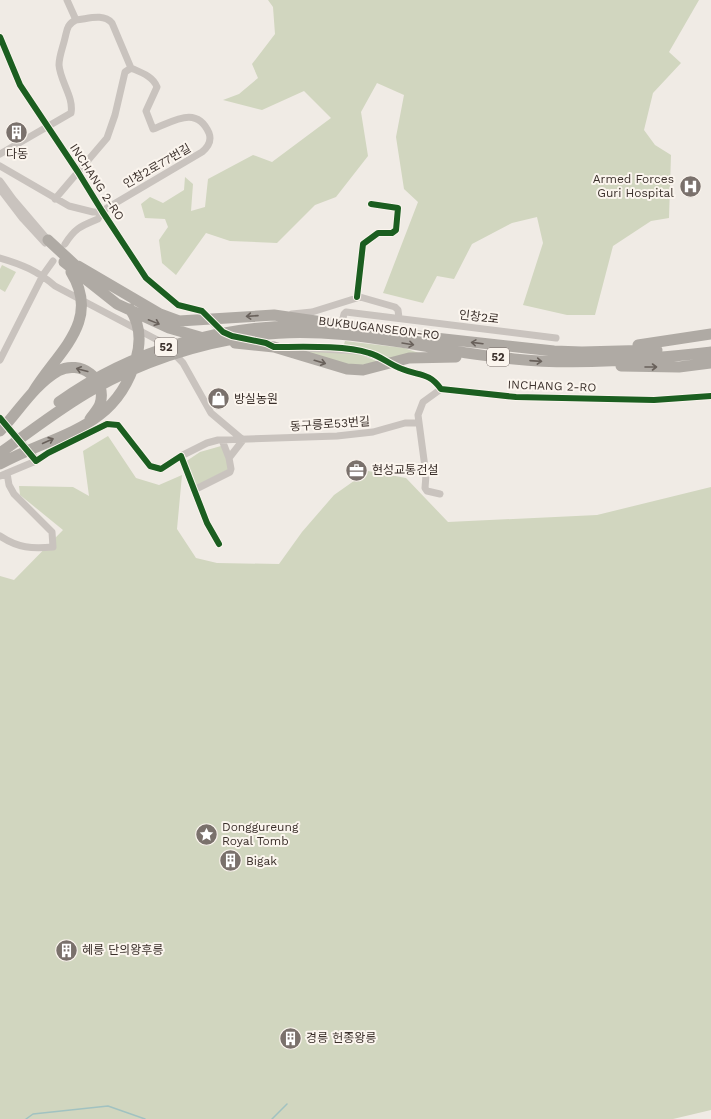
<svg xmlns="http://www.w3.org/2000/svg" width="711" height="1119" viewBox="0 0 711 1119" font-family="'Work Sans','Noto Sans KR',sans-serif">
	<rect width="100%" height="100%" fill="#f0ebe5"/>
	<path fill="#d1d6bf" d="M 268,0 L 699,0 L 669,52 L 681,63 L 653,93 L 644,130 L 655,145 L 671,155 L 669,218 L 651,221 L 613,246 L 595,315 L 567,315 L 523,305 L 543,243 L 537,217 L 512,223 L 472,244 L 454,279 L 437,276 L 423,303 L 383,293 L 418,202 L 404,189 L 396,137 L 404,95 L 377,83 L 361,112 L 368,156 L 336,197 L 315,205 L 277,243 L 230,241 L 206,233 L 176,275 L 162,263 L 159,240 L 168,227 L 165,219 L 145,218 L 141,204 L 150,197 L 163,203 L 184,190 L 185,177 L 193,184 L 191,211 L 205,207 L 208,179 L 253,155 L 272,162 L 331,118 L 304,91 L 262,110 L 223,100 L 239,94 L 258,78 L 252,64 L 275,34 L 273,7 Z
		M 2,265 L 16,272 L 5,292 L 0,289 L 0,269 Z
		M 345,341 L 404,348 L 419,353 L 388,360 L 381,354 L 343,348 Z
		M 305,351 L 359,354 L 379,362 L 350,367 Z
		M 108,436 L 136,478 L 159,485 L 182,475 L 177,529 L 196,558 L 217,563 L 279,564 L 302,532 L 334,495 L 368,471 L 406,478 L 448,522 L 597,515 L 711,487 L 711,1110 L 673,1119 L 0,1119 L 0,576 L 14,580 L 63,530 L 20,495 L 19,486 L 73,487 L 89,496 L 83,451 Z
		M 221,446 L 223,447 L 229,469 L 194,487 L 185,462 L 200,452 Z"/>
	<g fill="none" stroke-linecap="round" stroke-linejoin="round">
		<path stroke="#a1c2c1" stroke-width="1.5" d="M 26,1119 L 33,1114 L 108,1106 L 145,1119
			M 272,1119 L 287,1104"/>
		<path stroke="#ccc6c0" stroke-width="7" stroke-dasharray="7 3.5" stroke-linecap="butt" d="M 0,418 L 30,452"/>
		<path stroke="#c9c3be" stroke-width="7" d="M 67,0 L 76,20 C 88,19 103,13 112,23 L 131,68
			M 0,37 L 20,85 L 78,172 L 102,211 L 146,278 L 178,305 L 202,311
			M 0,154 L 71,113 C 74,97 60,81 59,65 C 59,56 63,47 65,38 C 67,30 67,24 76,20
			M 0,166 L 69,206 L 93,212 L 102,211 L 202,152 C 208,147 212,141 209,133 C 197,105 174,121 153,129 L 146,111 L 157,87 C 153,76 140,72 131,68
			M 0,181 L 13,199 L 48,240
			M 0,189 L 23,219 L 45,243
			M 55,199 L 107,138 L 115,115 L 125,72 L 131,68
			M 65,244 C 75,228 81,226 98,219 L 102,211
			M 0,258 C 21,264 38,271 55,286 L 165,344 L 183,363 L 211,413 L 243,440 L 229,458 L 231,469 L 230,472 L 194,490
			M 357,297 L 363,244 L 378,233 L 392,233 L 396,230 L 398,208 L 371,204
			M 292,314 L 312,312 L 360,297 L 395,307 L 398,310 L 399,318
			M 343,318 L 344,314 L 346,312 L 556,338
			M 213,323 L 219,329 L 226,334
			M 283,347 L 359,351 L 379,357
			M 0,360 L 43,275 L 53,261
			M 399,368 C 417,375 429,372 441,389 L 516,397 L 654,400 L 711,396
			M 222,440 L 229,458
			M 33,455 L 36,461 L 48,453 L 107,424 L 118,425 L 150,466 L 161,469 L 181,456 L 207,523 L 219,544
			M 181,456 L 207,443 L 218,440 L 337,436 L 373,432 L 405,423 L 418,423
			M 0,476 L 36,461
			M 440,494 L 427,491 L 425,488 L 426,475 L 418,415 L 423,402 L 441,389
			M 0,536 C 18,548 32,549 53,547 L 52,532 L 14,494 L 9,485 L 7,473"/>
		<path stroke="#afaaa4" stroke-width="11" d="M 48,240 L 75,265
			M 64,262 L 117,304 L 169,328 L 200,337
			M 78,266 L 160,314 L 179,321 L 274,315 L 371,329
			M 363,330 L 554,351 L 582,352 L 657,350
			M 235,343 L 274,347 L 347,369 L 363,370 L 409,358 L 456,357
			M 638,345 L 711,334
			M 621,366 L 679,367 L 711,363
			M 33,392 C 57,352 102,322 71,272
			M 59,402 C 133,349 226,323 316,326
			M 0,431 C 19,411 34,385 58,371 C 80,359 108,379 100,404 C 98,410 93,414 90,419
			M 0,453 C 30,432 60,408 92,390 C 143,361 200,343 258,335 C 343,324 429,351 514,359 C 580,366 645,359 711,352
			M 0,464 C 57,433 116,430 136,359 C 141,342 140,324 130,309"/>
		<defs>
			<path id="cycleway" d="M 0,37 L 20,85 L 78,172 L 102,211 L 146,278 L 178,305 L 202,311 L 223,332 L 232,336 L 266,343 L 274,347 C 301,347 344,345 369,353 C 381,356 390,365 402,369 C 419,376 429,372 441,389 L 516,397 L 654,400 L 711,396
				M 357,297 L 363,244 L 378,233 L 392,233 L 396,230 L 398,208 L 371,204
				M 0,418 L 36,461 L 48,453 L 107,424 L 118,425 L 150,466 L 161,469 L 181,456 L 207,523 L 219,544"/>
		</defs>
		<use href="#cycleway" stroke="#fbf5ee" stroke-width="8"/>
		<use href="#cycleway" stroke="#1b5e20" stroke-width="6"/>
	</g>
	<defs><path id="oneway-shaft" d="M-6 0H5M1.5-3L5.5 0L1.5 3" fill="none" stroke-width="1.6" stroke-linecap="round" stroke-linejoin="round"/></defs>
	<g stroke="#69615b">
		<use href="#oneway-shaft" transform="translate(252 316) rotate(176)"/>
		<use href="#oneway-shaft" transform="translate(154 322) rotate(22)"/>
		<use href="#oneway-shaft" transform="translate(477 343) rotate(-173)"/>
		<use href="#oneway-shaft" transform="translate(408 344) rotate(9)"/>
		<use href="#oneway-shaft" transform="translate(536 361) rotate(4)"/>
		<use href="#oneway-shaft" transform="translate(320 362) rotate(16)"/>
		<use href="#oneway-shaft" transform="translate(651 367)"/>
		<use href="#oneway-shaft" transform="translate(82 370) rotate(-165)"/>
		<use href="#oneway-shaft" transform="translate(48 441) rotate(-24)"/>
	</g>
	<defs>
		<symbol id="building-disc" viewBox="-11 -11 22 22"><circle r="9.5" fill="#7a716c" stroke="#fbf5ee"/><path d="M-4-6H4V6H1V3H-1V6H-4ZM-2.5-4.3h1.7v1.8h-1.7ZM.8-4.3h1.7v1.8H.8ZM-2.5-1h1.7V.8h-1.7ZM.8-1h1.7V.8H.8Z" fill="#fff"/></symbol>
		<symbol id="hospital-disc" viewBox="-11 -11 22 22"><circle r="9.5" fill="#7a716c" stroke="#fbf5ee"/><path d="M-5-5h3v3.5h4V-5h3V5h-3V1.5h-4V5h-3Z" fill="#fff"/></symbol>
		<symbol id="shop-disc" viewBox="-11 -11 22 22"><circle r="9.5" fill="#7a716c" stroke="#fbf5ee"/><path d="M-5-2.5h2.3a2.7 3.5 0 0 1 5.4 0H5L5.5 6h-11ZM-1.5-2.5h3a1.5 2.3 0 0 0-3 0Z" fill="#fff"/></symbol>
		<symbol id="office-disc" viewBox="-11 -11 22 22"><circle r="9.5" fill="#7a716c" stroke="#fbf5ee"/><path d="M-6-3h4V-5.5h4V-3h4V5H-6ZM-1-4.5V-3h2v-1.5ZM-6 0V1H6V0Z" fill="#fff"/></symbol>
		<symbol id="sight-disc" viewBox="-11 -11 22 22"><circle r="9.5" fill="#7a716c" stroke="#fbf5ee"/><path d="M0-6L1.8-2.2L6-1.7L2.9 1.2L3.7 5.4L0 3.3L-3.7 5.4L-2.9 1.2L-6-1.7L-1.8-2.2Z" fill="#fff"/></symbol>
	</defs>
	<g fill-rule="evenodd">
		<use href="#building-disc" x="4" y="120" width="25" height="25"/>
		<use href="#hospital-disc" x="678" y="174" width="25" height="25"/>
		<use href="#shop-disc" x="206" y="386" width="25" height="25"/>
		<use href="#office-disc" x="344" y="458" width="25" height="25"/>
		<use href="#sight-disc" x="194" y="822" width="25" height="25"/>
		<use href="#building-disc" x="218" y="848" width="25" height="25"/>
		<use href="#building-disc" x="54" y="938" width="25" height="25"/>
		<use href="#building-disc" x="278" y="1026" width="25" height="25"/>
	</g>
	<g text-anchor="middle" stroke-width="4" stroke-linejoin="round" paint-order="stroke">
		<g fill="#fbf5ee" stroke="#756b66" stroke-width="1">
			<rect x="155" y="338" width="22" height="18" rx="3"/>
			<rect x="487" y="348" width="22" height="18" rx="3"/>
		</g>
		<g font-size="11" font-weight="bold" fill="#3b302b">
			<text x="166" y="351">52</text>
			<text x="498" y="361">52</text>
		</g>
		<g font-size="12" fill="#3b302b" stroke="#fbf5ee" text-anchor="start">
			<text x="17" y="158" text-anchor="middle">다동</text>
			<text x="674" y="183" text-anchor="end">Armed Forces<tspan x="674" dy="14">Guri Hospital</tspan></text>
			<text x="234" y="403">방실농원</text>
			<text x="372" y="474">현성교통건설</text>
			<text x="222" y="831">Donggureung<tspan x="222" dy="14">Royal Tomb</tspan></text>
			<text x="246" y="865">Bigak</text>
			<text x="82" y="954">혜릉 단의왕후릉</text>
			<text x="306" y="1042">경릉 헌종왕릉</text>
		</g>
		<g font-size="12" fill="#3b302b" stroke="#fbf5ee">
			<text transform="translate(157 166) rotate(-30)" y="4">인창2로77번길</text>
			<text transform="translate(97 182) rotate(57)" y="4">INCHANG 2-RO</text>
			<text transform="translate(479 317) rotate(7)" y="4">인창2로</text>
			<text transform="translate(379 328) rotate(7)" y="4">BUKBUGANSEON-RO</text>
			<text transform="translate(552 386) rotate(2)" y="4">INCHANG 2-RO</text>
			<text transform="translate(330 424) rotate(-4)" y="4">동구릉로53번길</text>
		</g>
	</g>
</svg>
